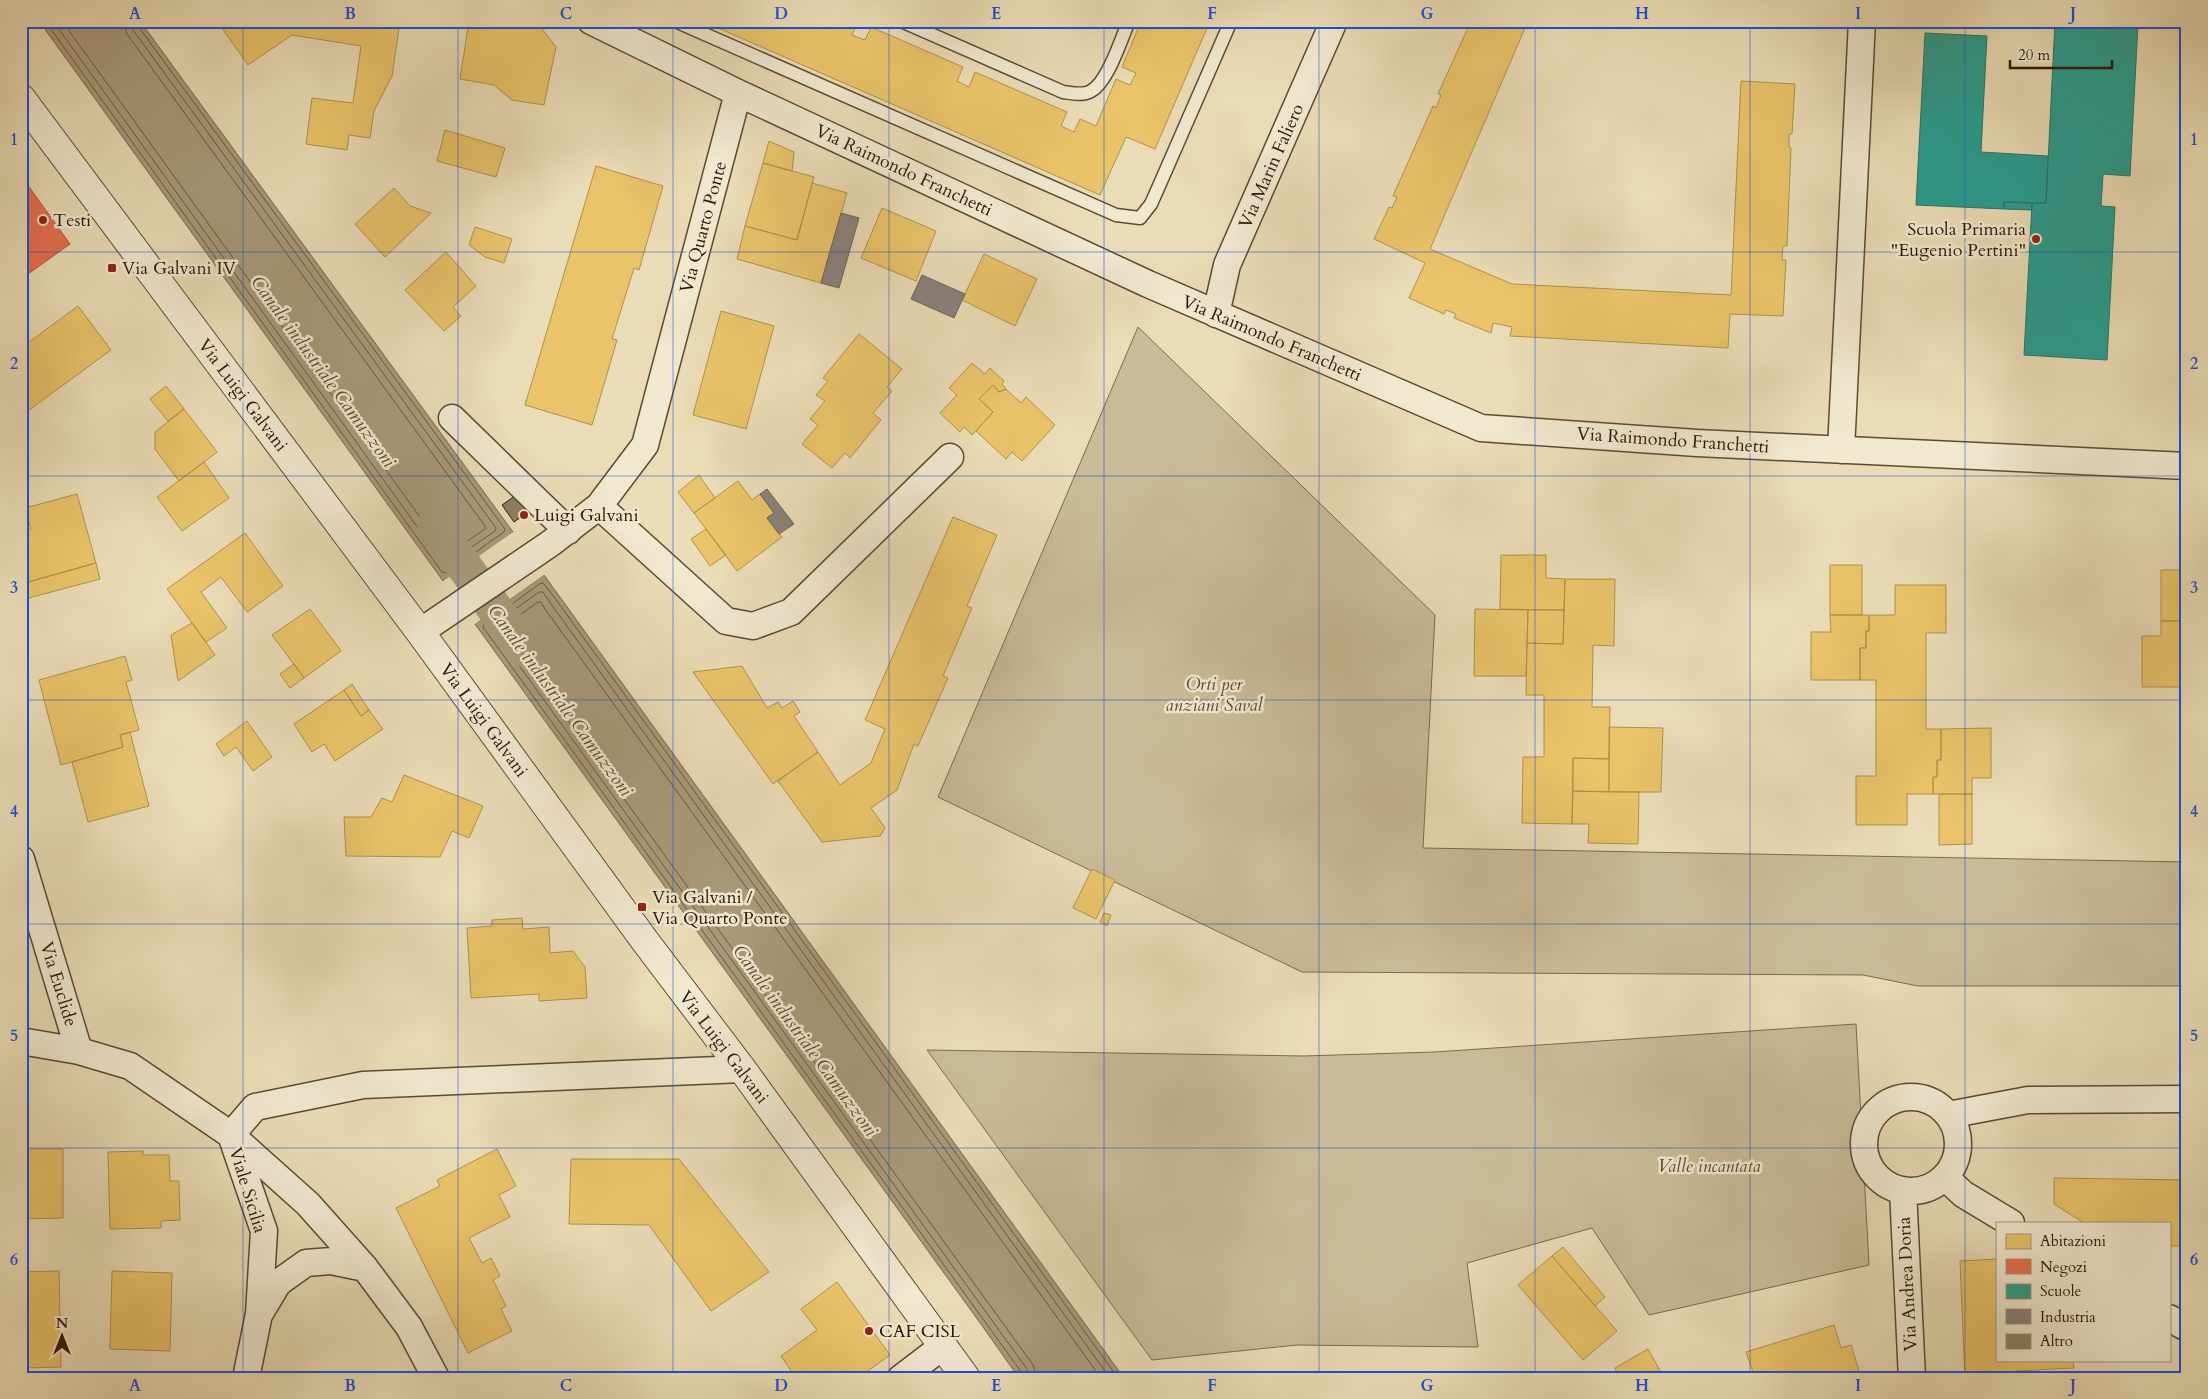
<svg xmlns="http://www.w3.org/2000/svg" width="2208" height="1399" viewBox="0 0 2208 1399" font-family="Cardo,serif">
	<rect width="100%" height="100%" fill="#eadcb6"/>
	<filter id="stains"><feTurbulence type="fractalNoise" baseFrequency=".004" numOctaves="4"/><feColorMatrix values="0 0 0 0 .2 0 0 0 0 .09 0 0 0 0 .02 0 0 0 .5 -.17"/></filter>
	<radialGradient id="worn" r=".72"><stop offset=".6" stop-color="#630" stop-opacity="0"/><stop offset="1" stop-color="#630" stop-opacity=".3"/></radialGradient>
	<path fill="#cabb98" stroke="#7b6a50" d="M 1138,327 L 1435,615 L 1423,848 L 2187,862 L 2187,986 L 1918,986 L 1863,975 L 1302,972 L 938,797 Z
		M 1856,1024 L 1869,1265 L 1649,1315 L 1592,1228 L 1467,1263 L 1478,1347 L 1297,1345 L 1152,1360 L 927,1050 L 1303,1056 L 1434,1052 Z"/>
	<path fill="#a9997a" stroke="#77654c" d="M 39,21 L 140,21 L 513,532 L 443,581 Z
		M 544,575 L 1124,1378 L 1019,1378 L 983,1327 L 475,624 Z"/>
	<path fill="#eadcb6" d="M 513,532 L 515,534 L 444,583 L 443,581 Z
		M 542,573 L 544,575 L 475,624 L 473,622 Z"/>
	<path fill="#e9c46a" stroke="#b0904c" d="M 222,21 L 400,21 L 392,76 L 374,111 L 370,138 L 349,135 L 347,150 L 306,144 L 312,98 L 353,103 L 361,46 L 292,35 L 248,65 L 219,24 Z
		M 469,21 L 536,21 L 556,47 L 544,105 L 512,100 L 494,85 L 460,79 Z
		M 702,21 L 858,21 L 852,35 L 865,40 L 871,27 L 963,67 L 957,81 L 969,87 L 975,72 L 1067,112 L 1061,126 L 1074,132 L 1080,119 L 1096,126 L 1116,79 L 1130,85 L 1136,73 L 1122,67 L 1141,21 L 1210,21 L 1155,149 L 1126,137 L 1100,195 Z
		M 1471,21 L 1528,21 L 1430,249 L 1512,284 L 1731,295 L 1741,81 L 1795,84 L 1792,134 L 1789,134 L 1789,147 L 1791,148 L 1787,246 L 1783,246 L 1782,260 L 1786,260 L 1783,316 L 1730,314 L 1728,348 L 1510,336 L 1512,327 L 1493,323 L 1491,333 L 1454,318 L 1456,314 L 1446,310 L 1444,314 L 1409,298 L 1425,263 L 1374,239 L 1389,207 L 1392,208 L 1397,197 L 1393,196 L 1433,106 L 1436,108 L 1441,95 L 1438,94 Z
		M 445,130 L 505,148 L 496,177 L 437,161 Z
		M 769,141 L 794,152 L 792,171 L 763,163 Z
		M 763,163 L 814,177 L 797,240 L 745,226 Z
		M 596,166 L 663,186 L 639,270 L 634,268 L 612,339 L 617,340 L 592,425 L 525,405 Z
		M 812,183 L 847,193 L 821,283 L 737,259 L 745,226 L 797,240 Z
		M 394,188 L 410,206 L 431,213 L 385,257 L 355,224 Z
		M 882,208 L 936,231 L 916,281 L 861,258 Z
		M 475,227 L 512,239 L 504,263 L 485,257 L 469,245 Z
		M 446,252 L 476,286 L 453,307 L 461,316 L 444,331 L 405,290 Z
		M 984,254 L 1037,279 L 1015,326 L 962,300 Z
		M 78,306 L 111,350 L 21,416 L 21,348 Z
		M 721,311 L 774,326 L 746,429 L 693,415 Z
		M 859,334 L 902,369 L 887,387 L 892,391 L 873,413 L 881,420 L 850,458 L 845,453 L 832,468 L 802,444 L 818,425 L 810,419 L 825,401 L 816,395 L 828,381 L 823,378 Z
		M 972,363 L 985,374 L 990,368 L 1004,381 L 1002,384 L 1006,389 L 999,392 L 993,385 L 979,399 L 993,412 L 972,435 L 964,427 L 960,432 L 940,413 L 957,395 L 949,388 Z
		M 993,385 L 999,392 L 1006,389 L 1021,403 L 1026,397 L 1055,425 L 1022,461 L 1012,452 L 1006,459 L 976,431 L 993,412 L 979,399 Z
		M 166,386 L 184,409 L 168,421 L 150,399 Z
		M 184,409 L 217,452 L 179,481 L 155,449 L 155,432 Z
		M 204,462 L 229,498 L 182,531 L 157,497 Z
		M 699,475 L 715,498 L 694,513 L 678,492 Z
		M 738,481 L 752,500 L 760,494 L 774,513 L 767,518 L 782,537 L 737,571 L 694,513 Z
		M 77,494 L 96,563 L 21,584 L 21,531 L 31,529 L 25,508 Z
		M 953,517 L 997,535 L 967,606 L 972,608 L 943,676 L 948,678 L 918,746 L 914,744 L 897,790 L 871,808 L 885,828 L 880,836 L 822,842 L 778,781 L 818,752 L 840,785 L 871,763 L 885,729 L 865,720 Z
		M 706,529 L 726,555 L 710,566 L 691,539 Z
		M 245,533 L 283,586 L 247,612 L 221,577 L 201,592 L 227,628 L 206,642 L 167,589 Z
		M 1501,555 L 1546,555 L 1546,578 L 1565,579 L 1564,610 L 1500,609 Z
		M 96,563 L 100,579 L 21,600 L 21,584 Z
		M 1830,565 L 1862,565 L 1862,615 L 1830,615 Z
		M 2161,570 L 2187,570 L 2187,621 L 2161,621 Z
		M 1565,579 L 1615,579 L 1614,646 L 1593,645 L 1592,707 L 1610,707 L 1609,759 L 1573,758 L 1572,824 L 1522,823 L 1523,757 L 1544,757 L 1544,695 L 1526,695 L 1527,643 L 1563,644 Z
		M 1895,585 L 1946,585 L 1946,633 L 1926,633 L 1926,729 L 1941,729 L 1941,760 L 1937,760 L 1937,777 L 1933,777 L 1933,794 L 1907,794 L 1907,825 L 1856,825 L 1856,776 L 1876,776 L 1876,680 L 1860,680 L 1860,648 L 1866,648 L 1866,631 L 1869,631 L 1869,615 L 1895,615 Z
		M 310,609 L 341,651 L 304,678 L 272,635 Z
		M 1475,609 L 1528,610 L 1526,676 L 1474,676 Z
		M 1528,610 L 1564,610 L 1563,644 L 1527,643 Z
		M 1830,615 L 1869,615 L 1869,631 L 1866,631 L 1866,648 L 1860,648 L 1860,680 L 1811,680 L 1811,632 L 1831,632 Z
		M 2161,621 L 2187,621 L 2187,687 L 2142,687 L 2142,636 L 2161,636 Z
		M 192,623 L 215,655 L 178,681 L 171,635 Z
		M 125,656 L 132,680 L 126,682 L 139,730 L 120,735 L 123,747 L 61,765 L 39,680 Z
		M 294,664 L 304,678 L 290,688 L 280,674 Z
		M 742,666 L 767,708 L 778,702 L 782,708 L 793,701 L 800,712 L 794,716 L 818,752 L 773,784 L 693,672 Z
		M 352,684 L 369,710 L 361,716 L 344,690 Z
		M 344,690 L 361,716 L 369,710 L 383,729 L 335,761 L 324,744 L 312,752 L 294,724 Z
		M 247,721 L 272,757 L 253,771 L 236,747 L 224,756 L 216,744 Z
		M 1609,727 L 1663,728 L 1661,792 L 1609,792 Z
		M 1991,728 L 1991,778 L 1972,778 L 1972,794 L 1933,794 L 1933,777 L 1937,777 L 1937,760 L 1941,760 L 1941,729 Z
		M 130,732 L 149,806 L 88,822 L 72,762 L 123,747 L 120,735 Z
		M 1573,758 L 1609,759 L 1609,792 L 1573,791 Z
		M 404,775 L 483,806 L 469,838 L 452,831 L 440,857 L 346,856 L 344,817 L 371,817 L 382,798 L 392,802 Z
		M 1573,791 L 1639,792 L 1638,844 L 1588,843 L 1589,824 L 1572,824 Z
		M 1939,794 L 1972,794 L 1972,844 L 1939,845 Z
		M 1092,869 L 1115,880 L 1096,919 L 1073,908 Z
		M 1104,913 L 1111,915 L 1107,926 L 1100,922 Z
		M 522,918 L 523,929 L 549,927 L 550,953 L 573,951 L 585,967 L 587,998 L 539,1001 L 539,994 L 471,998 L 467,928 L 492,926 L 492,920 Z
		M 27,1149 L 63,1149 L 63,1218 L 21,1219 L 21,1156 L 28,1156 Z
		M 497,1149 L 516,1186 L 499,1195 L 510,1217 L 469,1238 L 482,1263 L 491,1258 L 500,1276 L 493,1280 L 506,1306 L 501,1309 L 512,1331 L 468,1353 L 396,1208 L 440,1186 L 437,1180 Z
		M 143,1151 L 143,1155 L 169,1155 L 170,1181 L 179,1181 L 180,1220 L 161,1221 L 161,1228 L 110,1229 L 108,1152 Z
		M 571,1159 L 679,1159 L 769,1272 L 711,1311 L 649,1225 L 569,1224 Z
		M 2054,1178 L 2187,1180 L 2187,1246 L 2169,1246 L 2169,1223 L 2084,1223 L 2054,1204 Z
		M 1563,1247 L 1605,1297 L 1595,1306 L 1552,1256 Z
		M 1552,1256 L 1617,1331 L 1583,1360 L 1518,1285 Z
		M 1997,1259 L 1997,1360 L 2073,1360 L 2074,1368 L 2016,1371 L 2016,1378 L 1965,1378 L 1960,1261 Z
		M 59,1271 L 61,1367 L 21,1368 L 21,1272 Z
		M 112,1271 L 172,1273 L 170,1351 L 110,1349 Z
		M 837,1282 L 890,1355 L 858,1378 L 796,1378 L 781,1356 L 817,1330 L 801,1309 Z
		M 1834,1325 L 1841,1348 L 1851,1345 L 1859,1371 L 1838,1378 L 1743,1378 L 1742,1375 L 1753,1372 L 1746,1352 Z
		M 1648,1349 L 1663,1376 L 1659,1378 L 1646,1378 L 1644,1375 L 1640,1378 L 1620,1378 L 1615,1368 Z
		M 379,1372 L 382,1378 L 353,1378 L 353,1377 Z
		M 579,1372 L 629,1374 L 629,1378 L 579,1378 Z"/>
	<path fill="#e76f51" stroke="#af553b" d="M 27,184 L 70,244 L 21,279 L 21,188 Z"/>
	<path fill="#2a9d8f" stroke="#2b7566" d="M 2055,21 L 2138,24 L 2130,176 L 2103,174 L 2101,206 L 2115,207 L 2107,360 L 2024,355 L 2032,203 L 2046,203 Z
		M 1925,33 L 1987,36 L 1981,152 L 2048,156 L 2046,203 L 2004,202 L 2004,209 L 1916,205 Z
		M 2004,202 L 2032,203 L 2032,210 L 2004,209 Z"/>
	<path fill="#8a817c" stroke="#6e6259" d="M 841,213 L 859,218 L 839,288 L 821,283 Z
		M 922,275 L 965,294 L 954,318 L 911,299 Z
		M 767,489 L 794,524 L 779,534 L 767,518 L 774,513 L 760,494 Z"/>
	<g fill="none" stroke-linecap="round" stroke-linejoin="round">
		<path stroke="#6a5840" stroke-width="1" d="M 45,21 L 442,572 L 446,573 L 504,532 L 505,529 L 138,26 L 137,21
			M 53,21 L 444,564 L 447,564 L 495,531 L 496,528 L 133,30 L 130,21
			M 62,21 L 446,553 L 449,554 L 485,529 L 485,526 L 127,34 L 123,21
			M 1023,1378 L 1022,1373 L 483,627 L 484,624 L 541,583 L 544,584 L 557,601 L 1118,1378
			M 1029,1378 L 1027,1369 L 492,628 L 493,625 L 539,592 L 543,592 L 551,604 L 1110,1378
			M 1037,1378 L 1033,1365 L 502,630 L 503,627 L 538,602 L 541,602 L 545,609 L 1101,1378"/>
		<path stroke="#a9997a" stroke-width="36" d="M 435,526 L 524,649"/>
	</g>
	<path fill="#8f7e62" stroke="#2c1807" d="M 519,493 L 531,510 L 514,522 L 502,505 Z"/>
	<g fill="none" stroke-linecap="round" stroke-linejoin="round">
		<defs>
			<path id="service" d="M 675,21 L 1116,215 L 1140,218 L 1151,204 L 1159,186 L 1231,21
				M 901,21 L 1063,92 C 1072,93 1083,96 1091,91 C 1108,82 1121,39 1129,21"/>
			<path id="minor" d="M 591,21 L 738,93 L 1148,284 L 1481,428 L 1697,443 L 2187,466
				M 1216,314 L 1227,265 L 1334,21
				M 452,418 L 568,531
				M 1841,450 L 1862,21
				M 599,506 L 726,621 L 753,626 L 791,612 L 950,457
				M 420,632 L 551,543 L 599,506 L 645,445 L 738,93
				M 21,859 L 79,1051
				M 21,1041 L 79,1051 L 130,1066 L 231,1135 L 308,1204 L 365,1268 L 409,1327 L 436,1378
				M1864 1144a47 47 0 1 1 94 0a47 47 0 1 1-94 0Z
				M 1948,1115 L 2028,1100 L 2187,1099
				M 231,1135 L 255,1107 L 363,1085 L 742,1069
				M 232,1138 L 264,1231 L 259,1314 L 246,1378
				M 1945,1177 L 1963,1194 L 2011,1223
				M 1903,1190 L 1912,1378
				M 260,1313 L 278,1283 L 306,1263 L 331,1261 L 365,1268
				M 2169,1318 L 2187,1328
				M 901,1378 L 943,1346"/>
			<path id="tertiary" d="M 21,98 L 420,632 L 645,941 L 742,1069 L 966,1378"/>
		</defs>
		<use href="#service" stroke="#5c4933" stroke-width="15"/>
		<use href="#minor" stroke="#5c4933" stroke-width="29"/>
		<use href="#tertiary" stroke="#5c4933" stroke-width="30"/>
		<use href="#service" stroke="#f1e8d0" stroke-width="12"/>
		<use href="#minor" stroke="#f1e8d0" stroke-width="26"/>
		<use href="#tertiary" stroke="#f1e8d0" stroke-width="28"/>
	</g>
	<path fill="none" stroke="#1d4ed8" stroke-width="1" stroke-opacity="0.55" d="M 243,21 L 243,1378M 458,21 L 458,1378M 673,21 L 673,1378M 889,21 L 889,1378M 1104,21 L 1104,1378M 1319,21 L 1319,1378M 1535,21 L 1535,1378M 1750,21 L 1750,1378M 1965,21 L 1965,1378M 21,252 L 2187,252M 21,476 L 2187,476M 21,700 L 2187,700M 21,924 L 2187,924M 21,1148 L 2187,1148"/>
	<g fill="#8f2418" stroke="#f1e8d0" stroke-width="2">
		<circle cx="43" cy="220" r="5"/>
		<circle cx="2036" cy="239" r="5"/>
		<rect x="107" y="263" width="10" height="10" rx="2.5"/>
		<circle cx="524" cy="515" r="5"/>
		<rect x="637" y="902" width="10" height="10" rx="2.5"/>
		<circle cx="869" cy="1331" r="5"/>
	</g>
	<g text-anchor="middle" stroke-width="5" stroke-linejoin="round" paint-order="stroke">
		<g font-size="18" fill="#2c1807" stroke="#f1e8d0">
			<text transform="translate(1271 166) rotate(-66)" y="6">Via Marin Faliero</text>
			<text transform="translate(904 170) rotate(25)" y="6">Via Raimondo Franchetti</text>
			<text transform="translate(703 227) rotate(-75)" y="6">Via Quarto Ponte</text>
			<text transform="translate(1272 338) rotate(23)" y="6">Via Raimondo Franchetti</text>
			<text transform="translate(243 395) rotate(53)" y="6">Via Luigi Galvani</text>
			<text transform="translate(1673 440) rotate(4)" y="6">Via Raimondo Franchetti</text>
			<text transform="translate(484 720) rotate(54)" y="6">Via Luigi Galvani</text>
			<text transform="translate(59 984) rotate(73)" y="6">Via Euclide</text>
			<text transform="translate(724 1047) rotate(53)" y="6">Via Luigi Galvani</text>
			<text transform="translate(248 1190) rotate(73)" y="6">Viale Sicilia</text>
			<text transform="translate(1907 1284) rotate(-93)" y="6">Via Andrea Doria</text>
		</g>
		<g font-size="18" fill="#2c1807" stroke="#f1e8d0" text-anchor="start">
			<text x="53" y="226">Testi</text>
			<text x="2026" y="235" text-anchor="end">Scuola Primaria<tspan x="2026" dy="21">"Eugenio Pertini"</tspan></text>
			<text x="122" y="274">Via Galvani IV</text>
			<text x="534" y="521">Luigi Galvani</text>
			<text x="652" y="903">Via Galvani /<tspan x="652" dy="21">Via Quarto Ponte</tspan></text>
			<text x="879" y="1337">CAF CISL</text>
		</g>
		<g font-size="18" font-style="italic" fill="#5b4932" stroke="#f1e8d0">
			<text x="1214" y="690">Orti per<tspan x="1214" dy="21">anziani Saval</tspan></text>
			<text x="1709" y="1172">Valle incantata</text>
		</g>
		<g font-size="19" font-style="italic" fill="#5e4c35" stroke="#f1e8d0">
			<text transform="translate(324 371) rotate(54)" y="7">Canale industriale Camuzzoni</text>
			<text transform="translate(561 700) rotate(54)" y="7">Canale industriale Camuzzoni</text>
			<text transform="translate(806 1040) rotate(54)" y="7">Canale industriale Camuzzoni</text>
		</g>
	</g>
	<rect width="2208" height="1399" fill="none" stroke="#eadcb6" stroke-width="55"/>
	<rect x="1996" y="1222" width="175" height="140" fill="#f1e8d0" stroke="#a29580"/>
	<rect x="2006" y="1234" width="25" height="15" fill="#e9c46a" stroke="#a29580"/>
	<text x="2040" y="1246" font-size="15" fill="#2c1807">Abitazioni</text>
	<rect x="2006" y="1259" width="25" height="15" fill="#e76f51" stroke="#a29580"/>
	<text x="2040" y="1272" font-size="15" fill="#2c1807">Negozi</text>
	<rect x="2006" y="1284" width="25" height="15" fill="#2a9d8f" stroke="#a29580"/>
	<text x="2040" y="1296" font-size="15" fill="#2c1807">Scuole</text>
	<rect x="2006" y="1309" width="25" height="15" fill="#8a817c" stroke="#a29580"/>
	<text x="2040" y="1322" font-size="15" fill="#2c1807">Industria</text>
	<rect x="2006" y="1334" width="25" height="15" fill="#8f7e62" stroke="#a29580"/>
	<text x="2040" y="1346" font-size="15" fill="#2c1807">Altro</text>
	<g transform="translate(62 1336)" stroke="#f1e8d0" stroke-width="4" paint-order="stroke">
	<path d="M0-4L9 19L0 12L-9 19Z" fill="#2c1807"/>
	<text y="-8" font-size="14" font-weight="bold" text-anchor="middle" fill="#2c1807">N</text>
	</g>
	<path d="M2010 60v8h102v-8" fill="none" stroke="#2c1807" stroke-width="2.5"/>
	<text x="2018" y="60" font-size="15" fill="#2c1807" stroke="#f1e8d0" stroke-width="4" paint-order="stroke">20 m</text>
	<rect x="28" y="28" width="2152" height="1344" fill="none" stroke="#1d4ed8" stroke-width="2"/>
	<g font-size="16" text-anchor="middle" font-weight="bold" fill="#1d4ed8">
		<text x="135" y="19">A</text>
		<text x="350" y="19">B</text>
		<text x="566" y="19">C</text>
		<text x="781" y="19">D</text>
		<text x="996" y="19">E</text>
		<text x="1212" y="19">F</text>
		<text x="1427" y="19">G</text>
		<text x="1642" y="19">H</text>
		<text x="1858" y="19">I</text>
		<text x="2073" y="19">J</text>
		<text x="14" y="145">1</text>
		<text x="2194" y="145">1</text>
		<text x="14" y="369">2</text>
		<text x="2194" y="369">2</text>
		<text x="14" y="593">3</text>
		<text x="2194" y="593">3</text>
		<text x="14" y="817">4</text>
		<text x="2194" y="817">4</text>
		<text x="14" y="1041">5</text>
		<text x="2194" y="1041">5</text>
		<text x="14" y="1265">6</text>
		<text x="2194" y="1265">6</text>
		<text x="135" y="1391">A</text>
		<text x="350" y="1391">B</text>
		<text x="566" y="1391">C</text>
		<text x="781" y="1391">D</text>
		<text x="996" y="1391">E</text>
		<text x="1212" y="1391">F</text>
		<text x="1427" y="1391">G</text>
		<text x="1642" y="1391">H</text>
		<text x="1858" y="1391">I</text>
		<text x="2073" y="1391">J</text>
	</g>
	<rect width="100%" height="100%" filter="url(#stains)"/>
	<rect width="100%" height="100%" fill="url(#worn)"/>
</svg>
